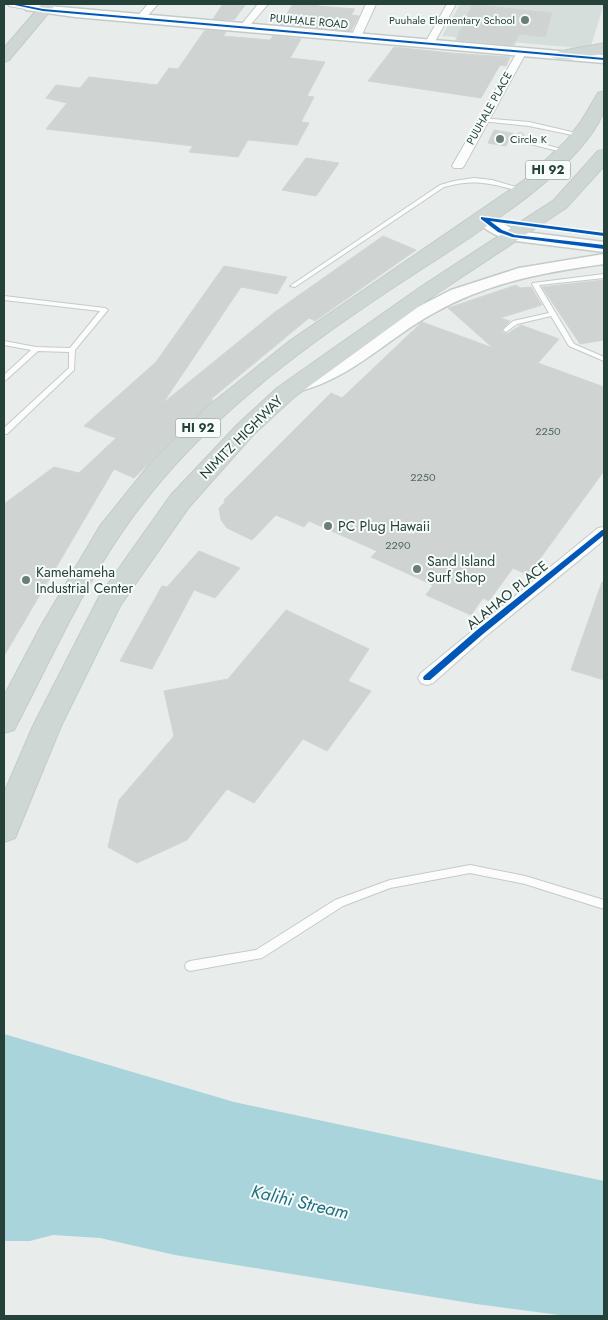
<svg xmlns="http://www.w3.org/2000/svg" width="608" height="1320" viewBox="0 0 608 1320" font-family="Jost,sans-serif">
	<rect width="100%" height="100%" fill="#e8edeb"/>
	<path fill="#d6dedb" d="M 460,4 L 604,4 L 590,49 L 442,36 Z"/>
	<path fill="#a9d4db" d="M 4,1034 L 234,1102 L 604,1181 L 604,1316 L 567,1316 L 476,1304 L 175,1255 L 100,1238 L 53,1235 L 30,1241 L 4,1241 Z"/>
	<path fill="#cfd4d2" stroke="#d1d6d4" d="M 223,4 L 246,4 L 234,20 L 213,19 Z
		M 293,4 L 319,4 L 318,6 L 355,9 L 351,15 L 359,16 L 351,31 L 280,25 Z
		M 472,5 L 477,5 L 552,13 L 545,37 L 519,34 L 514,45 L 456,40 Z
		M 205,30 L 226,32 L 223,36 L 270,40 L 273,36 L 301,39 L 290,58 L 325,62 L 307,96 L 314,97 L 301,122 L 309,123 L 297,145 L 248,140 L 238,157 L 189,152 L 193,146 L 46,129 L 67,103 L 46,98 L 56,85 L 80,88 L 89,77 L 157,85 L 169,68 L 178,69 Z
		M 394,47 L 450,53 L 510,57 L 506,66 L 500,65 L 481,98 L 368,81 Z
		M 494,130 L 513,133 L 506,146 L 488,143 Z
		M 306,158 L 339,163 L 316,196 L 282,190 Z
		M 383,236 L 416,250 L 315,321 L 309,318 L 211,399 L 213,400 L 134,478 L 114,469 L 4,656 L 4,504 L 54,467 L 79,473 L 116,438 L 84,426 L 156,362 L 224,266 L 287,277 L 277,294 L 241,287 L 163,403 L 275,312 Z
		M 604,280 L 604,340 L 580,344 L 542,287 Z
		M 516,285 L 520,288 L 531,287 L 542,305 L 500,318 L 510,321 L 502,329 L 502,332 L 507,334 L 521,325 L 559,339 L 538,363 L 604,387 L 604,471 L 528,575 L 513,568 L 489,601 L 483,598 L 471,615 L 426,595 L 433,585 L 371,557 L 377,551 L 309,521 L 304,527 L 276,515 L 252,540 L 227,528 L 221,520 L 219,508 L 225,502 L 224,500 L 331,393 L 342,398 L 422,322 L 493,348 L 448,308 Z
		M 199,551 L 240,568 L 215,598 L 194,590 L 152,669 L 120,661 L 162,586 L 167,587 Z
		M 602,582 L 604,582 L 604,680 L 571,670 Z
		M 286,610 L 369,649 L 348,681 L 371,691 L 327,751 L 303,739 L 254,803 L 227,789 L 187,840 L 137,863 L 108,847 L 119,800 L 174,736 L 164,691 L 228,679 Z"/>
	<g fill="none" stroke-linecap="round" stroke-linejoin="round">
		<defs>
			<path id="lane" d="M 482,118 L 529,122 L 585,135 L 582,137 L 529,126 L 480,121 L 480,119 Z
				M 520,133 L 523,135 L 520,138 L 569,151 L 566,153 L 514,140 L 514,138 Z
				M 474,178 L 492,180 L 526,190 L 523,192 C 492,184 476,178 444,187 L 295,287 L 290,286 L 440,185 L 454,181 Z
				M 604,274 L 604,278 L 539,285 L 574,344 L 604,357 L 604,361 L 569,346 L 551,316 L 517,324 L 506,332 L 503,330 L 513,321 L 549,313 L 532,284 L 533,283 Z
				M 4,296 L 105,308 L 108,310 L 75,350 L 74,370 L 7,434 L 4,434 L 4,428 L 69,368 L 69,352 L 38,351 L 6,380 L 4,381 L 4,375 L 31,350 L 4,345 L 4,341 L 36,347 L 70,348 L 100,311 L 4,300 Z
				M 470,865 L 525,876 L 604,900 L 604,909 L 525,884 L 470,873 L 390,888 L 343,906 L 262,958 L 190,971 L 186,969 L 185,966 L 186,963 L 190,961 L 256,950 L 335,900 L 390,880 Z"/>
			<path id="street" d="M 8,4 L 28,4 L 36,7 L 31,10 L 9,6 Z
				M 148,4 L 158,4 L 143,21 L 137,21 L 135,19 Z
				M 258,4 L 268,4 L 247,29 L 241,29 L 241,25 Z
				M 366,4 L 376,4 L 361,37 L 353,39 L 351,37 Z
				M 447,4 L 456,4 L 433,45 L 427,45 L 425,43 Z
				M 519,49 L 527,51 L 464,166 L 462,168 L 454,168 L 452,166 Z
				M 604,527 L 604,540 L 486,636 L 433,683 L 427,685 L 421,683 L 418,678 L 421,673 L 598,528 Z"/>
			<path id="secondary" d="M 26,4 L 604,55 L 604,63 L 75,17 L 26,10 L 24,7 Z
				M 483,213 L 517,231 L 604,242 L 604,252 L 508,240 C 495,235 482,229 475,218 L 477,214 Z
				M 604,254 L 604,264 C 545,272 486,283 434,313 C 388,338 352,378 300,391 L 293,389 L 290,385 L 293,381 L 342,358 L 410,311 L 451,290 L 519,268 Z"/>
			<path id="primary" d="M 42,4 L 56,4 L 9,60 L 4,62 L 4,48 Z
				M 604,43 L 604,53 C 593,56 558,65 550,55 C 553,51 594,46 604,43 Z
				M 604,91 C 604,98 606,107 603,113 C 576,178 450,249 391,289 C 296,352 202,422 134,515 C 85,581 52,658 14,730 L 4,733 L 4,696 L 41,626 L 100,526 L 150,464 L 207,407 L 291,340 L 523,181 L 566,141 L 582,120 L 598,93 Z
				M 604,150 L 604,166 L 566,208 L 436,294 L 293,398 L 253,435 L 189,507 L 120,606 L 61,726 L 15,838 L 4,842 L 4,793 L 33,726 L 100,595 L 171,495 L 237,425 L 277,388 L 422,286 L 554,200 L 598,151 Z"/>
		</defs>
		<use href="#lane" stroke="#c5cac8" stroke-width="2"/>
		<use href="#street" stroke="#c5cac8" stroke-width="2"/>
		<use href="#secondary" stroke="#c3cbc8" stroke-width="3"/>
		<use href="#primary" stroke="#c3ccc9" stroke-width="2"/>
		<use href="#lane" fill="#fcfcfc" fill-rule="evenodd"/>
		<use href="#street" fill="#fcfcfc" fill-rule="evenodd"/>
		<use href="#secondary" fill="#fcfcfc" fill-rule="evenodd"/>
		<use href="#primary" fill="#cfd7d5" fill-rule="evenodd"/>
		<defs>
			<path id="cycleway" d="M 10,4 L 17,4 L 43,9 L 604,58 L 604,60 L 43,11 Z
				M 481,217 L 604,233 L 604,236 L 490,221 L 502,230 L 515,235 L 604,245 L 604,249 L 512,237 L 498,232 L 481,219 Z
				M 602,530 L 604,530 L 604,535 L 483,634 L 430,680 L 424,680 L 423,678 L 424,676 L 477,630 Z"/>
		</defs>
		<use href="#cycleway" stroke="#f7fbf9" stroke-width="3"/>
		<use href="#cycleway" fill="#0057b8" fill-rule="evenodd"/>
	</g>
	<g fill="#697e78" stroke="#f7fbf9" stroke-width="2">
		<circle cx="525" cy="20" r="5"/>
		<circle cx="500" cy="139" r="5"/>
		<circle cx="328" cy="526" r="5"/>
		<circle cx="417" cy="569" r="5"/>
		<circle cx="26" cy="580" r="5"/>
	</g>
	<g text-anchor="middle" stroke-width="4" stroke-linejoin="round" paint-order="stroke">
		<g font-size="11" fill="#24423a" stroke="#f7fbf9" text-anchor="end">
			<text x="515" y="24">Puuhale Elementary School</text>
			<text x="510" y="143" text-anchor="start">Circle K</text>
		</g>
		<g font-size="11" fill="#24423a" stroke="#f7fbf9">
			<text transform="translate(309 21) rotate(5)" y="4">PUUHALE ROAD</text>
			<text transform="translate(489 108) rotate(-61)" y="4">PUUHALE PLACE</text>
		</g>
		<g font-size="11" fill="#506761">
			<text x="548" y="435">2250</text>
			<text x="423" y="481">2250</text>
			<text x="398" y="549">2290</text>
		</g>
		<g fill="#f7fbf9" stroke="#637a73" stroke-width="1">
			<rect x="525.5" y="160.5" width="45" height="19" rx="4"/>
			<rect x="175.5" y="418.5" width="45" height="19" rx="4"/>
		</g>
		<g font-size="12" font-weight="bold" fill="#24423a">
			<text x="548" y="174">HI 92</text>
			<text x="198" y="432">HI 92</text>
		</g>
		<g font-size="14" fill="#24423a" stroke="#f7fbf9">
			<text transform="translate(241 437) rotate(-45)" y="5">NIMITZ HIGHWAY</text>
			<text transform="translate(507 595) rotate(-39)" y="5">ALAHAO PLACE</text>
		</g>
		<g font-size="14" fill="#24423a" stroke="#f7fbf9" text-anchor="start">
			<text x="338" y="531">PC Plug Hawaii</text>
			<text x="427" y="566">Sand Island<tspan x="427" dy="16">Surf Shop</tspan></text>
			<text x="36" y="577">Kamehameha<tspan x="36" dy="16">Industrial Center</tspan></text>
		</g>
		<g font-size="18" font-style="italic" fill="#1c6f80" stroke="#f7fbf9">
			<text transform="translate(300 1202) rotate(13)" y="6">Kalihi Stream</text>
		</g>
	</g>
	<rect width="608" height="1320" fill="none" stroke="#24423a" stroke-width="10"/>
</svg>
